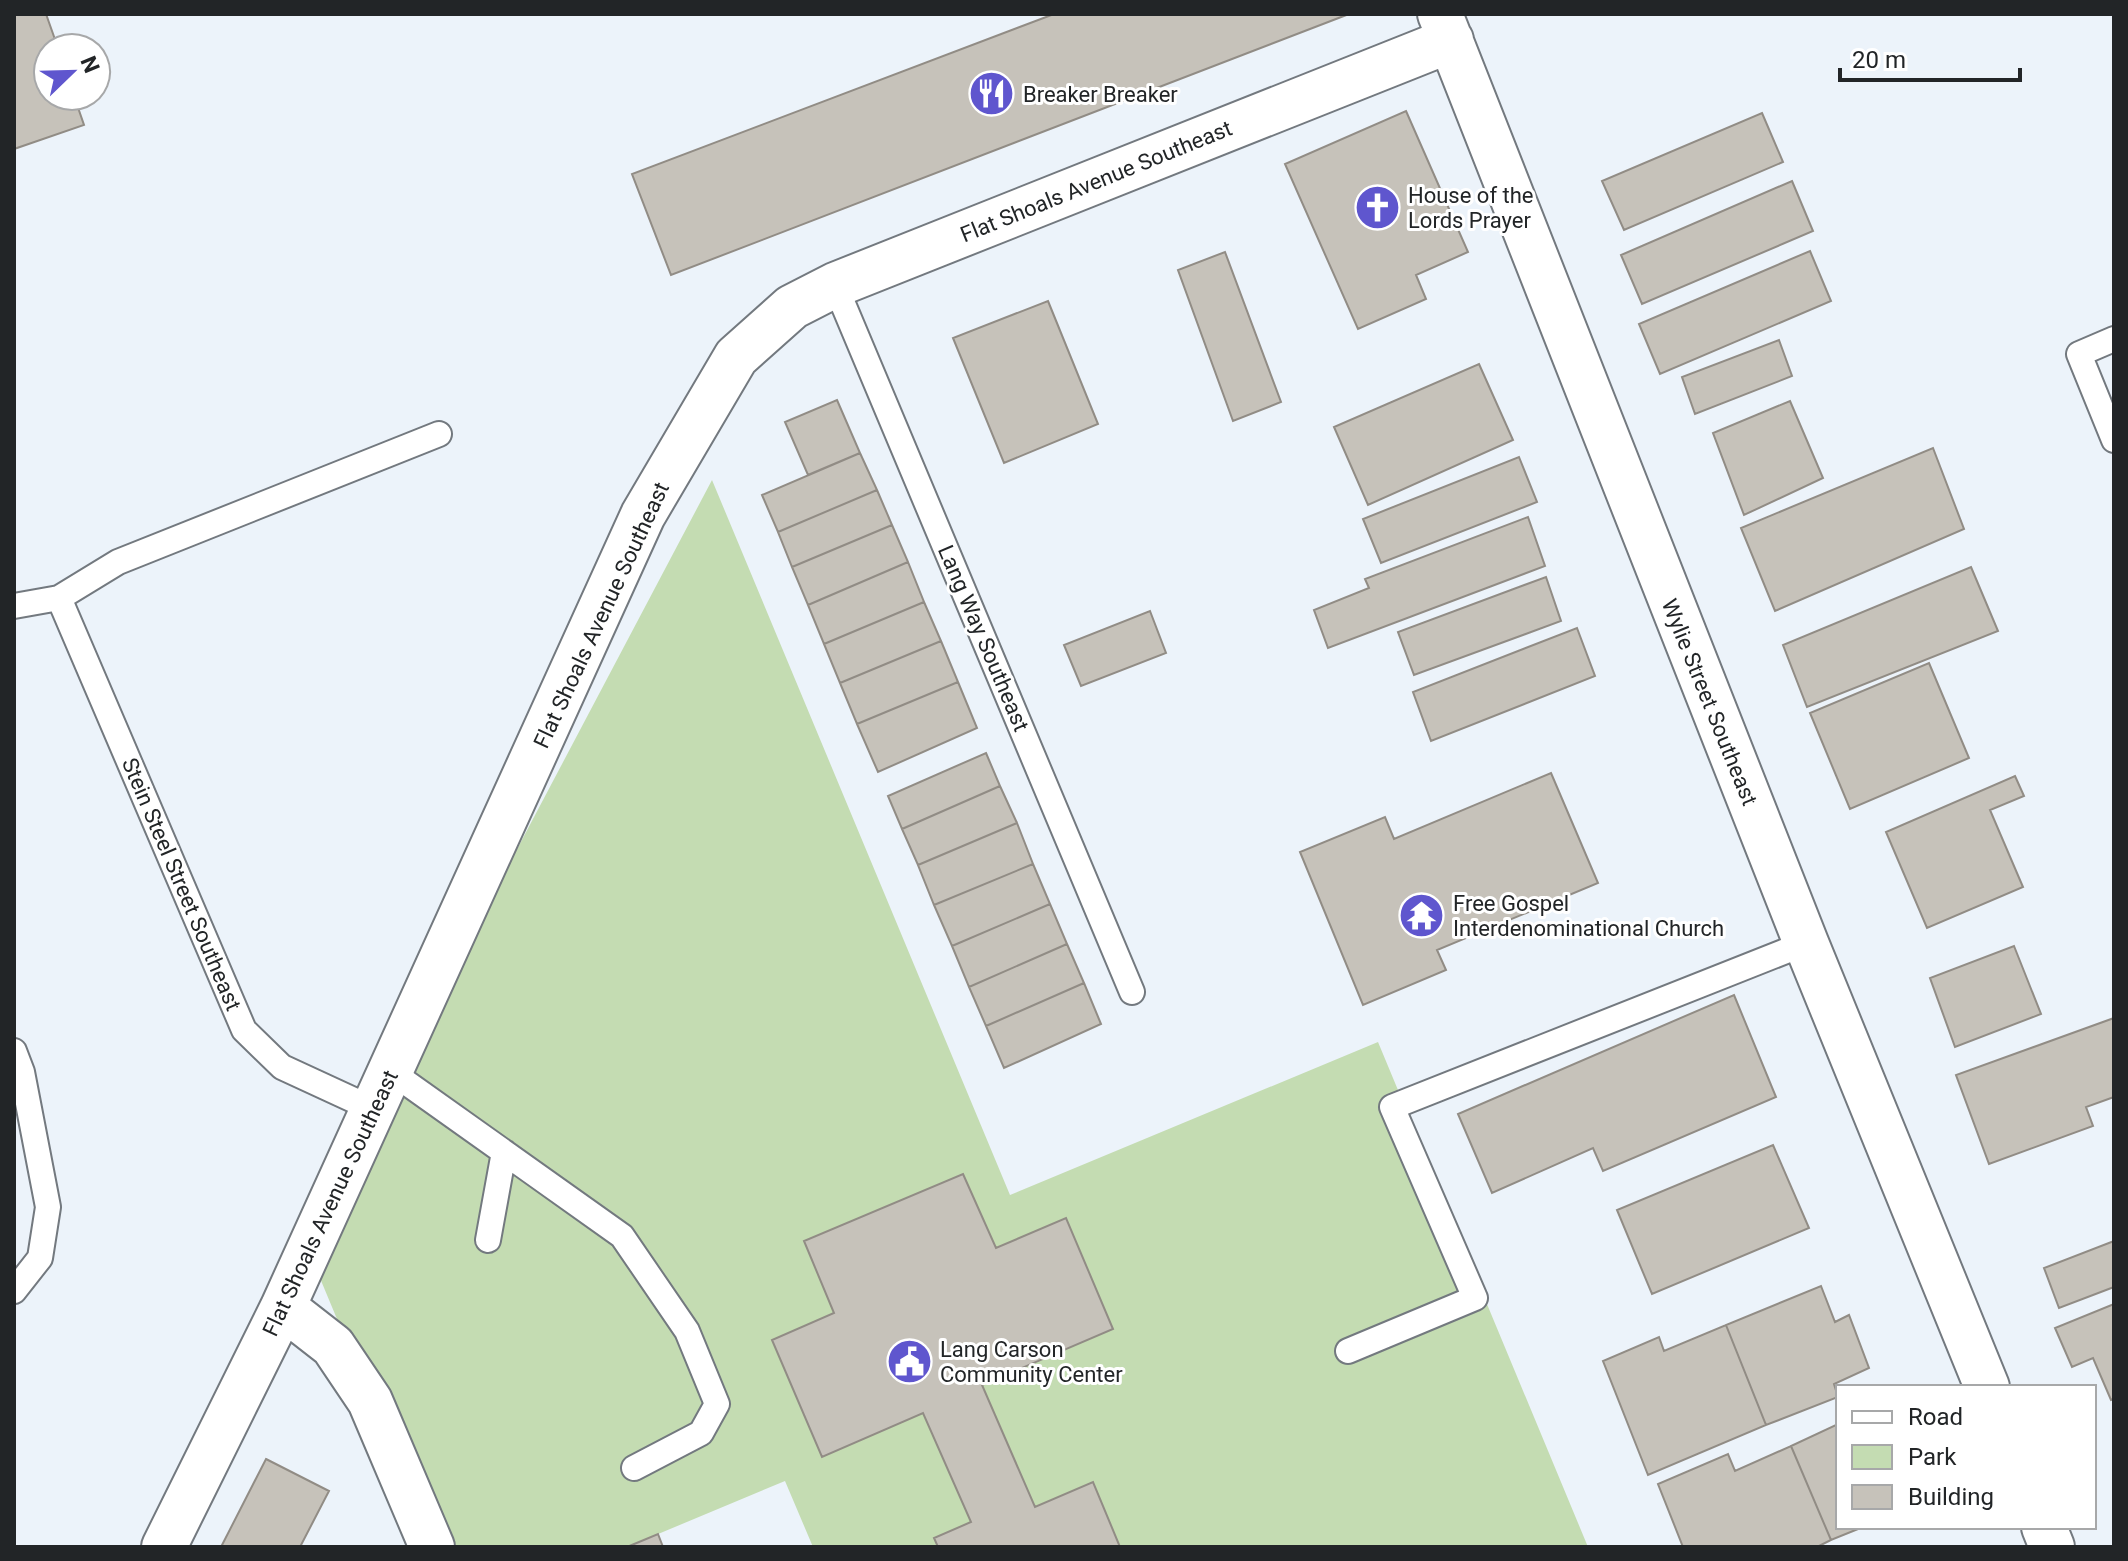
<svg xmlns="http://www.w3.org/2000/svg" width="2128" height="1561" viewBox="0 0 2128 1561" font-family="Roboto,sans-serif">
	<rect width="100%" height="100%" fill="#ecf3fa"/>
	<path fill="#c4dcb2" d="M 712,480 L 1010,1195 L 1378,1042 L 1588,1547 L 813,1547 L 785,1481 L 627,1547 L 432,1547 L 307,1247 Z"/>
	<path fill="#c6c2ba" stroke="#918c85" stroke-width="2" d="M 14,14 L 46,14 L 58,48 L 48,48 L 48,96 L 74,96 L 84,125 L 14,149 Z
		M 1054,14 L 1349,14 L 671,275 L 632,174 Z
		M 1406,111 L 1468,252 L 1416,275 L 1426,299 L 1358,329 L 1285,164 Z
		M 1762,113 L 1783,162 L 1624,230 L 1602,181 Z
		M 1792,181 L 1813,231 L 1642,304 L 1621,255 Z
		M 1810,251 L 1831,301 L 1660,374 L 1639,324 Z
		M 1225,252 L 1281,402 L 1233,421 L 1178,270 Z
		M 1048,301 L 1098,424 L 1004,463 L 953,338 Z
		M 1779,340 L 1792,376 L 1695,414 L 1682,377 Z
		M 1479,364 L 1513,440 L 1368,505 L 1334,427 Z
		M 837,400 L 860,453 L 808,475 L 785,422 Z
		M 1790,401 L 1823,478 L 1744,515 L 1713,433 Z
		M 1933,448 L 1964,529 L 1775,611 L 1741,528 Z
		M 860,453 L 877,490 L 778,532 L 762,495 Z
		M 1519,457 L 1537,502 L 1381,563 L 1363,519 Z
		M 877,490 L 892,525 L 792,567 L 778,532 Z
		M 1528,517 L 1545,566 L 1328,648 L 1314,610 L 1369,588 L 1365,579 Z
		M 892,525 L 908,562 L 808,605 L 792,567 Z
		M 908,562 L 924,602 L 824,644 L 808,605 Z
		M 1971,567 L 1998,631 L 1807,707 L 1783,645 Z
		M 1546,577 L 1561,621 L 1414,675 L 1398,632 Z
		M 924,602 L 941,641 L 840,683 L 824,644 Z
		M 1150,611 L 1166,653 L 1081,686 L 1064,645 Z
		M 1577,628 L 1595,676 L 1431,741 L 1413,692 Z
		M 941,641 L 958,682 L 857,724 L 840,683 Z
		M 1929,663 L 1969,758 L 1850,809 L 1810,713 Z
		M 958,682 L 977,728 L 878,772 L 857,724 Z
		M 986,753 L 1000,786 L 902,829 L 888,796 Z
		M 1551,773 L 1598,883 L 1437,950 L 1446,970 L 1363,1005 L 1300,852 L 1385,817 L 1394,839 Z
		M 2015,776 L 2024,796 L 1990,810 L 2023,887 L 1927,928 L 1886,832 Z
		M 1000,786 L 1017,823 L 918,865 L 902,829 Z
		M 1017,823 L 1033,864 L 934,905 L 918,865 Z
		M 1033,864 L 1050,904 L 952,946 L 934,905 Z
		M 1050,904 L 1067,944 L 969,987 L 952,946 Z
		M 1067,944 L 1084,983 L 986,1026 L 969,987 Z
		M 2014,946 L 2041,1014 L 1955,1047 L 1930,978 Z
		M 1084,983 L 1101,1024 L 1004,1068 L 986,1026 Z
		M 1734,995 L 1776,1097 L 1603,1171 L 1593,1148 L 1492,1193 L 1458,1114 Z
		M 2114,1018 L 2114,1097 L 2086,1107 L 2093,1126 L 1989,1164 L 1956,1075 Z
		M 1773,1145 L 1809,1228 L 1652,1294 L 1617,1210 Z
		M 963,1174 L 996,1248 L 1066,1218 L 1113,1329 L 982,1385 L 1035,1507 L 1093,1482 L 1120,1547 L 938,1547 L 934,1538 L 971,1522 L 923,1413 L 822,1457 L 772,1340 L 834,1313 L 804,1241 Z
		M 2114,1241 L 2114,1287 L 2059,1308 L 2044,1268 Z
		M 1821,1286 L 1835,1322 L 1849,1315 L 1869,1368 L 1834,1384 L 1838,1397 L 1766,1425 L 1726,1325 Z
		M 2114,1304 L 2114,1399 L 2111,1400 L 2093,1358 L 2072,1367 L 2055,1328 Z
		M 1726,1325 L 1766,1425 L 1648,1475 L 1603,1361 L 1659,1337 L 1664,1351 Z
		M 1838,1424 L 1838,1527 L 1863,1527 L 1831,1540 L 1791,1446 Z
		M 1791,1446 L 1831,1540 L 1817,1547 L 1683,1547 L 1658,1484 L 1728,1454 L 1735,1471 Z
		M 266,1459 L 329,1491 L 300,1547 L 221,1547 Z
		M 658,1534 L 663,1547 L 627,1547 Z"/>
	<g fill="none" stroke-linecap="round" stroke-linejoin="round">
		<defs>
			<path id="lane" d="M 835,285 L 1132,992
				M 2114,339 L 2079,354 L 2114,440
				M 59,598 L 244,1030 L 282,1067 L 373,1109
				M 14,606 L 59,598 L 118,562 L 439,434
				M 14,1051 L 22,1072 L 48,1207 L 40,1258 L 14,1291
				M 390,1071 L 622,1236 L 687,1331 L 717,1404 L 701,1433 L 634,1468
				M 488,1240 L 504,1152
				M 1348,1351 L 1475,1298 L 1392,1107 L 1806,943"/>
			<path id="street" d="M 1440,14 L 1806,943 L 1987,1387
				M 283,1307 L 333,1346 L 370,1401 L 432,1547
				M 2044,1527 L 2052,1547
				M 164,1547 L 283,1307 L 643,515 L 736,357 L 792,307 L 835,285 L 1451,40"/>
		</defs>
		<use href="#lane" stroke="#73797f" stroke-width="28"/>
		<use href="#street" stroke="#73797f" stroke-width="48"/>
		<use href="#lane" stroke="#fff" stroke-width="24"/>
		<use href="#street" stroke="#fff" stroke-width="44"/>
	</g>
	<defs>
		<symbol id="restaurant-disc" viewBox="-11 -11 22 22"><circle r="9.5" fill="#5f56ce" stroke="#fff"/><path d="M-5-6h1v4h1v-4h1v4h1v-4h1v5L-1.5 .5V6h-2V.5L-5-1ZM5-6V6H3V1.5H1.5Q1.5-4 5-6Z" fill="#fff"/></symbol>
		<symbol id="church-disc" viewBox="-11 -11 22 22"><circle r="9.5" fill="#5f56ce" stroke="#fff"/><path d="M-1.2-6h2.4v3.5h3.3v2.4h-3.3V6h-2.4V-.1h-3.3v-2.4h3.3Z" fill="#fff"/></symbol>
		<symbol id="temple-disc" viewBox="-11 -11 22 22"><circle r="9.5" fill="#5f56ce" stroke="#fff"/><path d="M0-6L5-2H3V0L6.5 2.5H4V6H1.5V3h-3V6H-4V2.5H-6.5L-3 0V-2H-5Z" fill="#fff"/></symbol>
		<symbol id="civic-disc" viewBox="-11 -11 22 22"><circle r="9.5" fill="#5f56ce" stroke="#fff"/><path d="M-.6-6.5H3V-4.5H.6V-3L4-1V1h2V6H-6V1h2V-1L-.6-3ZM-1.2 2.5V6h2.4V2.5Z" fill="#fff"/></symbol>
	</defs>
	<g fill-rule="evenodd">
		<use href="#restaurant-disc" x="966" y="68" width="51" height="51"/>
		<use href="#church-disc" x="1352" y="182" width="51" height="51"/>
		<use href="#temple-disc" x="1396" y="890" width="51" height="51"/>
		<use href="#civic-disc" x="884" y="1336" width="51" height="51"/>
	</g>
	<g text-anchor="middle" stroke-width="6" stroke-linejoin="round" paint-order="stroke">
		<g font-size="22" fill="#222527" stroke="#fff" text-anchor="start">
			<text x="1023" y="102">Breaker Breaker</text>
			<text x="1408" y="203">House of the<tspan x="1408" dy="25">Lords Prayer</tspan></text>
			<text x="1453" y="911">Free Gospel<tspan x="1453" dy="25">Interdenominational Church</tspan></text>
			<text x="940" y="1357">Lang Carson<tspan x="940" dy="25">Community Center</tspan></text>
		</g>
		<g font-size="22" fill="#222527" stroke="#fff">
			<text transform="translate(1096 181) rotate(-22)" y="8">Flat Shoals Avenue Southeast</text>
			<text transform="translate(601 615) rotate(-65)" y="8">Flat Shoals Avenue Southeast</text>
			<text transform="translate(984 638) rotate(67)" y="8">Lang Way Southeast</text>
			<text transform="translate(1710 702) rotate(68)" y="8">Wylie Street Southeast</text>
			<text transform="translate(182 884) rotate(67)" y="8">Stein Steel Street Southeast</text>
			<text transform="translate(330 1203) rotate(-65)" y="8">Flat Shoals Avenue Southeast</text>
		</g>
	</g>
	<rect width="2128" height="1561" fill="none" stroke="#222527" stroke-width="32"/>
	<rect x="1836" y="1385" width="260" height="144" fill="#ffffff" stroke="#a7a8a9" stroke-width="2"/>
	<rect x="1852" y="1411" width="40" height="12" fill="#ffffff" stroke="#a7a8a9" stroke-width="2"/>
	<text x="1908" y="1425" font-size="24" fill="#222527">Road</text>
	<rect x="1852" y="1445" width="40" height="24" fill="#c4dcb2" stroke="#a7a8a9" stroke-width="2"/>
	<text x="1908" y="1465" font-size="24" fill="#222527">Park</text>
	<rect x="1852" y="1485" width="40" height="24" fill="#c6c2ba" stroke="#a7a8a9" stroke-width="2"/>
	<text x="1908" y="1505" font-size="24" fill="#222527">Building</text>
	<g transform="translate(72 72) rotate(67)"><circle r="38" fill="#ffffff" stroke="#a7a8a9" stroke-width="2"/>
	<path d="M0-6L14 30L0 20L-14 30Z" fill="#5f56ce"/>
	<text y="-12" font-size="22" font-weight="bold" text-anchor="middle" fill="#222527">N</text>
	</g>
	<path d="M1840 68v12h180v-12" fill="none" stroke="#222527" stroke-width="4"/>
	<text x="1852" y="68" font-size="24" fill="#222527" stroke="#ffffff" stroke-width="6" paint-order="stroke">20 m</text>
</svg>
